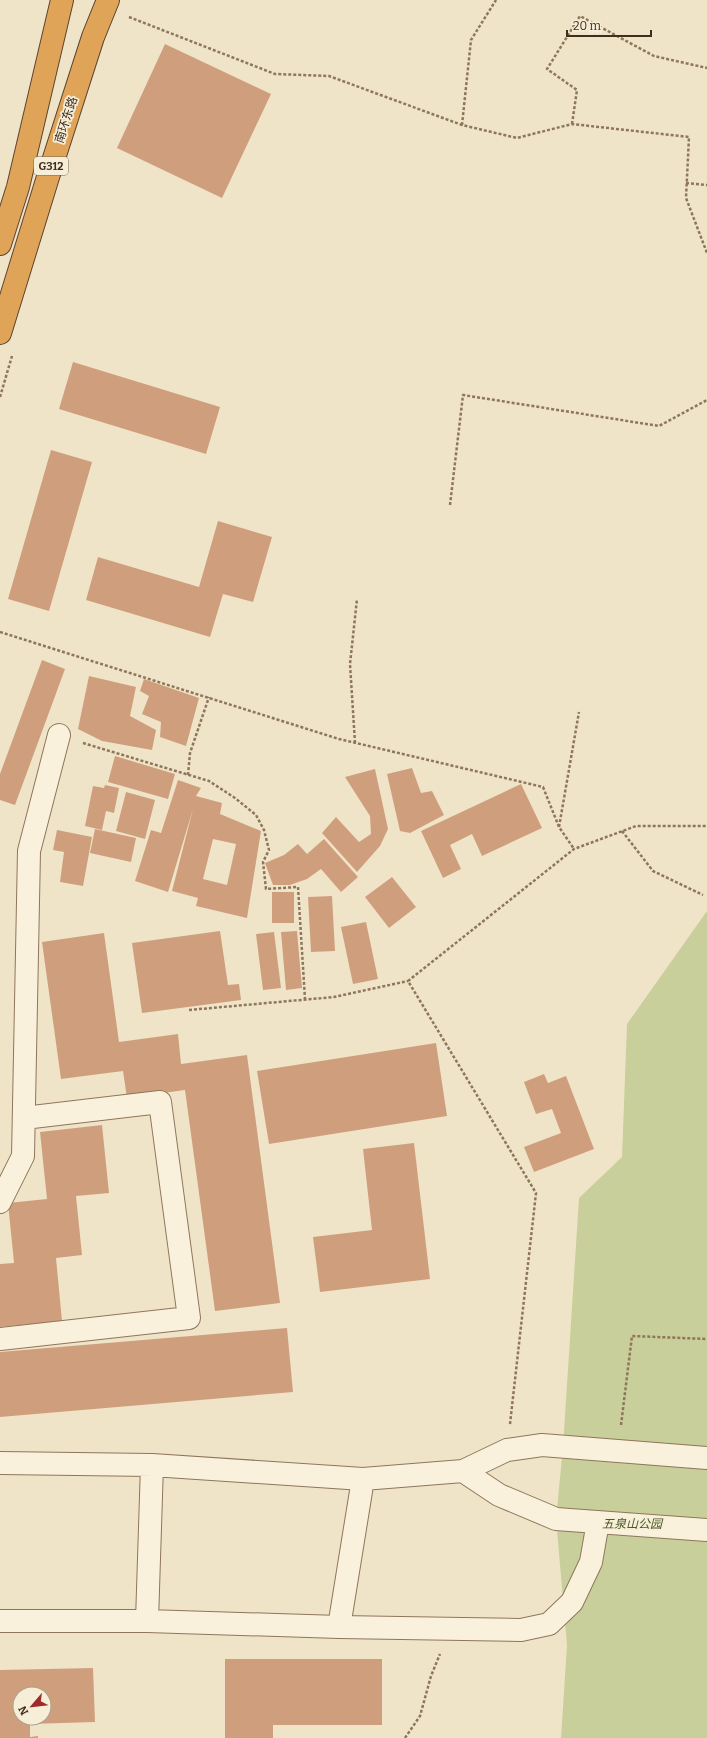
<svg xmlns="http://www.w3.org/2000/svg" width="707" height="1738" viewBox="0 0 707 1738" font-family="Bitter,'Noto Sans SC',serif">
	<rect width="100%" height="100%" fill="#f0e4c8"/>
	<path fill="#c9cf9b" d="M 707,911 L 707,1738 L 561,1738 L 567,1645 L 556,1519 L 563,1447 L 579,1198 L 622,1157 L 627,1024 Z"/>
	<path fill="#cf9f7d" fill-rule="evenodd" d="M 165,44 L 271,94 L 222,198 L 117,148 Z
		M 73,362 L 220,407 L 206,454 L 59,409 Z
		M 51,450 L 92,462 L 49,611 L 8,599 Z
		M 218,521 L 272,537 L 253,602 L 223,594 L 210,637 L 86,600 L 98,557 L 199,587 Z
		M 42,660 L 65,669 L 15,805 L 0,800 L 0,774 Z
		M 89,676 L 136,687 L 130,716 L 156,730 L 152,750 L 102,741 L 78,729 Z
		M 144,679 L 199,698 L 186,746 L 160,737 L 161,722 L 142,714 L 149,696 L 140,691 Z
		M 115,756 L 175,774 L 168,799 L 108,782 Z
		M 412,768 L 421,793 L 432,791 L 444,815 L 410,833 L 400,831 L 387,774 Z
		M 375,769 L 388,829 L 380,846 L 357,872 L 322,833 L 336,817 L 359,842 L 371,834 L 370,816 L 345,777 Z
		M 178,780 L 201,788 L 196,796 L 222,803 L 220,814 L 261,831 L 247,918 L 196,906 L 198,898 L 172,891 L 193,809 L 168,892 L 135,881 L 151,830 L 161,833 ZM 213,839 L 236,844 L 227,885 L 203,879 Z
		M 521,784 L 542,828 L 482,856 L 472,834 L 450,845 L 461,869 L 443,878 L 421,831 Z
		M 105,785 L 119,788 L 114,813 L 106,811 L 102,830 L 85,826 L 93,786 L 104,788 Z
		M 126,792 L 155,800 L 145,839 L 116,831 Z
		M 95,829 L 136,838 L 131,862 L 90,853 Z
		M 57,830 L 92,837 L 83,886 L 60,882 L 64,852 L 53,850 Z
		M 324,839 L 358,877 L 341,892 L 321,869 L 307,879 L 290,885 L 273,885 L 265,863 L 284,855 L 298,844 L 307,854 Z
		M 392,877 L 416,907 L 389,928 L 365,897 Z
		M 272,892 L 294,892 L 294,923 L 272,923 Z
		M 332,896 L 335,951 L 311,952 L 308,897 Z
		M 366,922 L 378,979 L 353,984 L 341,927 Z
		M 220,931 L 228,985 L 239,984 L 241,1000 L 142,1013 L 132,943 Z
		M 297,931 L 302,988 L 286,990 L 281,932 Z
		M 274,932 L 281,988 L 263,990 L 256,934 Z
		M 104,933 L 119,1042 L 178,1034 L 181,1064 L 247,1055 L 280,1303 L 215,1311 L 185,1090 L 127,1098 L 123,1071 L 61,1079 L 42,942 Z
		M 436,1043 L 447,1116 L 269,1144 L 257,1071 Z
		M 544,1074 L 548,1083 L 566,1076 L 594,1149 L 534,1172 L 524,1147 L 561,1133 L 552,1109 L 536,1114 L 524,1082 Z
		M 102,1125 L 109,1193 L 76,1196 L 82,1255 L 56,1258 L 62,1321 L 0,1327 L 0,1264 L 14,1263 L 8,1203 L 47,1199 L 40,1132 Z
		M 414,1143 L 430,1279 L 320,1292 L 313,1237 L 372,1230 L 363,1149 Z
		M 287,1328 L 293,1392 L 0,1417 L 0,1352 Z
		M 225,1659 L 382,1659 L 382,1725 L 273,1725 L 273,1738 L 225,1738 Z
		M 93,1668 L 95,1722 L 30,1724 L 30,1737 L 38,1736 L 38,1738 L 0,1738 L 0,1670 ZM 20,1694 L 44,1694 L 44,1718 L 20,1718 Z"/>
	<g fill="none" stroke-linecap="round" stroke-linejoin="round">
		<defs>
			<path id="minor" d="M 0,1202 L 23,1156 L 29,851 L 59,735
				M 0,1339 L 189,1318 L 160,1102 L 24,1118
				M 707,1458 L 542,1445 L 507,1450 L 463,1471 L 499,1495 L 556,1519 L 707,1530
				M 0,1463 L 152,1465 L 363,1479 L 463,1471
				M 0,1621 L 147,1621 L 339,1627 L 363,1479
				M 147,1621 L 152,1465
				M 339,1627 L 521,1630 L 549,1624 L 572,1602 L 591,1562 L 598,1522"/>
			<path id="highway" d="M 0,244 L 18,187 L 62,0
				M 0,333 L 48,177 L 93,37 L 108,0"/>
		</defs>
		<use href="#minor" stroke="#8d765c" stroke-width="24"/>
		<use href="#highway" stroke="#5b4430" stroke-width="24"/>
		<path stroke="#8d765c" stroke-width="2.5" stroke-dasharray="3 2" stroke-linecap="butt" d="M 129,17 L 275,74 L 329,76 L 462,125 L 517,138 L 572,124 L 689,137 L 686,198 L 707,253
			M 572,124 L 577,90 L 547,69 L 580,16 L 654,56 L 707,68
			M 462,125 L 471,40 L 496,0
			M 686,183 L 707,185
			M 0,397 L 12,356
			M 450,505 L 463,395 L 659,426 L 707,400
			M 0,632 L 339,739 L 543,787 L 559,827 L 574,849
			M 83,743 L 209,781 L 235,798 L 256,815 L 264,830 L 269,850 L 263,862 L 266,889 L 298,887 L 305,999
			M 355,743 L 350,664 L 357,599
			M 188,775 L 190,753 L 209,697
			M 559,827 L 579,712
			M 622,831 L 653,871 L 703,895
			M 189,1010 L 334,997 L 408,981
			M 510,1424 L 536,1193 L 408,981 L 574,849 L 636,826 L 707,826
			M 621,1425 L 632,1336 L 707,1339
			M 405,1738 L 420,1716 L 431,1676 L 440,1654"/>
		<use href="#minor" stroke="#faf1dc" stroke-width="22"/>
		<use href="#highway" stroke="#e0a458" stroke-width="22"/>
	</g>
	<g text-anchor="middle" stroke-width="3.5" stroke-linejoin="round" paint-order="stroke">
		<rect fill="#f7eed8" stroke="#756857" stroke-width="1" x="34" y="157" width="34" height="18" rx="3"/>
		<g font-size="11" font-weight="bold" fill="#3d2e20">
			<text x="51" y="170">G312</text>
		</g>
		<g font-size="12" fill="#3d2e20" stroke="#f7eed8">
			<text transform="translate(66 120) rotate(-72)" y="4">南环东路</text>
		</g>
		<g font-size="12" font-style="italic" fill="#4d5a26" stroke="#f7eed8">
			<text x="632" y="1528">五泉山公园</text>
		</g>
	</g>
	<g transform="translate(32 1706) rotate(242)"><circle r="19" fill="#f7eed8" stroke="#ada18e"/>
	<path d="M0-3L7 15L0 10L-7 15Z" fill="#9e2a2b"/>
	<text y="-6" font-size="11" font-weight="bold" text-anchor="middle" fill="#3d2e20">N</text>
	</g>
	<path d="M567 30v6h84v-6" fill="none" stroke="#3d2e20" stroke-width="2"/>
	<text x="573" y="30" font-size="12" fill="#3d2e20" stroke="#f7eed8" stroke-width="3" paint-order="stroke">20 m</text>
</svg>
